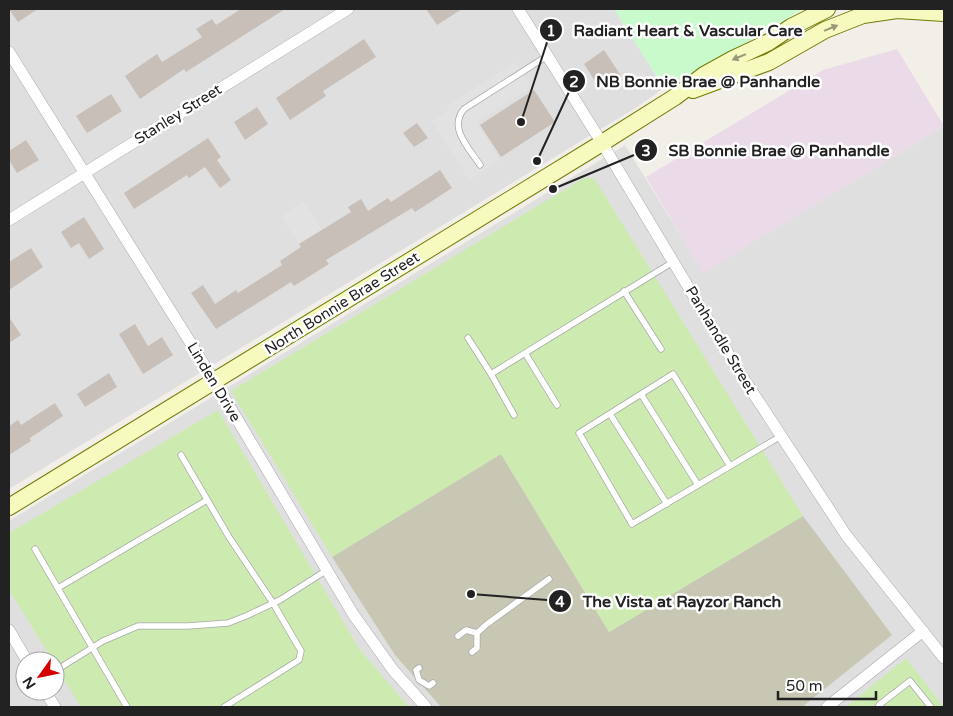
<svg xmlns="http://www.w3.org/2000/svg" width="953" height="716" viewBox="0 0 953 716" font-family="'Varela Round',sans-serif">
	<rect width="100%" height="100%" fill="#f2efe9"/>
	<path fill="#e0dfdf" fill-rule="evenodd" d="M 9,9 L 614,9 L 664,88 L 637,107 L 9,489 Z
		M 944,126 L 944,707 L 9,707 L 9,521 L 625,145 L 703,272 ZM 25,661 L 55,661 L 55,691 L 25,691 Z"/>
	<path fill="#ebdbe8" d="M 897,49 L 944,126 L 703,273 L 646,177 L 823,70 Z"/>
	<path fill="#c7c7b4" d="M 501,454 L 609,632 L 803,516 L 892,635 L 802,707 L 441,707 L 395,655 L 332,557 Z"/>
	<path fill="#cdebb0" d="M 584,178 L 594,178 L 803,516 L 609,632 L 501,454 L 332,557 L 231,391 Z
		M 218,410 L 360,650 L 409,707 L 81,707 L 55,665 L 55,661 L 53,661 L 9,590 L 9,533 Z
		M 906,658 L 944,707 L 846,707 Z"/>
	<path fill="#c8facc" d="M 614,9 L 802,9 L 775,26 L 664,88 Z"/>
	<path fill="#e2e2e2" d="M 515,62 L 531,87 L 476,122 L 500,160 L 469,180 L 432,121 L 449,110 L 447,106 Z
		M 304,201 L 322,230 L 299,244 L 281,216 Z"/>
	<path fill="#c7bfb8" d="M 9,9 L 38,9 L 18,22 Z
		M 241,9 L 285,9 L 186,72 L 184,69 L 140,99 L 125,76 L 157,54 L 162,62 L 202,37 L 196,29 L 212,19 L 216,25 Z
		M 426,9 L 462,9 L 437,25 Z
		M 364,39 L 376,57 L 323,91 L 326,96 L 290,120 L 276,98 Z
		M 604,50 L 621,76 L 600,89 L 584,64 Z
		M 534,90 L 555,122 L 501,157 L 480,125 Z
		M 111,94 L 122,111 L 87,133 L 76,116 Z
		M 257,107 L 268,124 L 245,140 L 234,122 Z
		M 417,123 L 428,138 L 414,147 L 403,133 Z
		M 208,138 L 221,157 L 217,160 L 231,180 L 220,188 L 205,167 L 189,178 L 187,175 L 134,209 L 124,193 Z
		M 26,140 L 39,160 L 17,173 L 9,160 L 9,151 Z
		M 440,170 L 452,188 L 415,212 L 412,208 L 326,260 L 329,264 L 294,286 L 291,282 L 216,329 L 191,293 L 203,285 L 215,304 L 236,290 L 238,293 L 282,265 L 280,261 L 301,247 L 299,244 L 351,212 L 348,207 L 361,199 L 368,211 L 388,198 L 391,202 Z
		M 84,217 L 104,249 L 89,259 L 79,243 L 71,248 L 61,232 Z
		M 31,248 L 43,267 L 9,290 L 9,262 Z
		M 9,317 L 21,335 L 9,343 Z
		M 135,324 L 148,346 L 162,337 L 173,355 L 143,374 L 119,334 Z
		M 109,373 L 117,387 L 85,407 L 77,394 Z
		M 55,403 L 63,416 L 30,438 L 31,441 L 9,455 L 9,426 L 18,420 L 21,425 Z"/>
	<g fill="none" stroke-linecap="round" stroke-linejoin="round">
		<defs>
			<path id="lane" d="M 480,165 C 469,148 448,128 464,109 L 547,56
				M 624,291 L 661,349
				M 468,338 L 491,374 L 673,262
				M 525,353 L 557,405
				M 491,374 L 514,415
				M 641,394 L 698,485
				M 610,414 L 667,504
				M 181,455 L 229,537 L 273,603 L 301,651 L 299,660 L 224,707
				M 730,466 L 673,374 L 579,433 L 632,524 L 781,436
				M 35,549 L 127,707
				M 58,588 L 207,500
				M 458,636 L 466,630 L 477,633
				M 472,652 L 477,648 L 477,633 L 487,624 L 549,579
				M 419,668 L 416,670 L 419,680 L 429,686 L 433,683
				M 55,671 L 103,641 L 138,626 L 188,626 L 228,623 L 246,616 L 280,600 L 327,570
				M 881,707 L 879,705 L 910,681 L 931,707"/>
			<path id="street" d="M 518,9 L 602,143 L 738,370 L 846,535 L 944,658
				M 9,52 L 215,382 L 353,614 L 393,670 L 426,707
				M 9,220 L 348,9
				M 9,630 L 27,661
				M 45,691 L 55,707
				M 827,707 L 923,631"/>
			<path id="secondary" d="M 693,90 L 769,62 L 825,30 L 863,15 L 897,10 L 944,13
				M 9,507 L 602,143 L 675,97 L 704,75 L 733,59 L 769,42 L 791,27 L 827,9"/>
		</defs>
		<use href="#lane" stroke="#a9a9a9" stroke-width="7"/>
		<use href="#street" stroke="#a9a9a9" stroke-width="12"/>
		<use href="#secondary" stroke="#707d05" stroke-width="18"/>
		<use href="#lane" stroke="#fff" stroke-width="5.5"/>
		<use href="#street" stroke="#fff" stroke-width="11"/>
		<use href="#secondary" stroke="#f7fabf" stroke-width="16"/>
	</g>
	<defs><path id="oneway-solid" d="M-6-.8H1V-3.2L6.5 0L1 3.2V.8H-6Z" transform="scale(1.25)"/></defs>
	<g fill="#979978">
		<use href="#oneway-solid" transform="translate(831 28) rotate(-22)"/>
		<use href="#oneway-solid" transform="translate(739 57) rotate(157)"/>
	</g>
	<g text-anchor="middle" stroke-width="5" stroke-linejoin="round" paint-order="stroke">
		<g font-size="15" fill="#222" stroke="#fff">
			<text transform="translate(178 114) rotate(-32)" y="5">Stanley Street</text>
			<text transform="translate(342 303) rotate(-32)" y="5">North Bonnie Brae Street</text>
			<text transform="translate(721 340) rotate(59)" y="5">Panhandle Street</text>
			<text transform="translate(214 382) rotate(59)" y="5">Linden Drive</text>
		</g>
	</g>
	<path fill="none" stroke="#222" stroke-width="2" d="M521 122L551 30M537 161L574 81M553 189L646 150M471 594L560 601"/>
	<g fill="#222" stroke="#fff" stroke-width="2">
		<circle cx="521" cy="122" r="5"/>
		<circle cx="537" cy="161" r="5"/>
		<circle cx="553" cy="189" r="5"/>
		<circle cx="471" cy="594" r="5"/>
		<circle cx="551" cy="30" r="12"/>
		<circle cx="574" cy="81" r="12"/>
		<circle cx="646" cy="150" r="12"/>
		<circle cx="560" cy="601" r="12"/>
	</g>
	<g font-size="15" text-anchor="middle" font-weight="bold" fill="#fff">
		<text x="551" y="36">1</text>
		<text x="574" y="87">2</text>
		<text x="646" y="156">3</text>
		<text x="560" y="607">4</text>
	</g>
	<g font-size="16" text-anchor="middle" font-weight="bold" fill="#222" stroke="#fff" stroke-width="5" stroke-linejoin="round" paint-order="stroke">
		<text x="688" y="36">Radiant Heart &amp; Vascular Care</text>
		<text x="708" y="87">NB Bonnie Brae @ Panhandle</text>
		<text x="779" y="156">SB Bonnie Brae @ Panhandle</text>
		<text x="682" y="607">The Vista at Rayzor Ranch</text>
	</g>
	<rect width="953" height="716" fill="none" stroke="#222222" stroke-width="20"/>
	<g transform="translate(40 676) rotate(237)"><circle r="24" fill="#ffffff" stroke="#a7a7a7"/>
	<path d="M0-4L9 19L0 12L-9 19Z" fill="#d40000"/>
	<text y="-8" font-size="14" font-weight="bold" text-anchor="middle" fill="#222222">N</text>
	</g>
	<path d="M778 691v8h98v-8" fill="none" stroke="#222222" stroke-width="2.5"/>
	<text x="786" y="691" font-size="15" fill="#222222" stroke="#ffffff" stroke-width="4" paint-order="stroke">50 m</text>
</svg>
